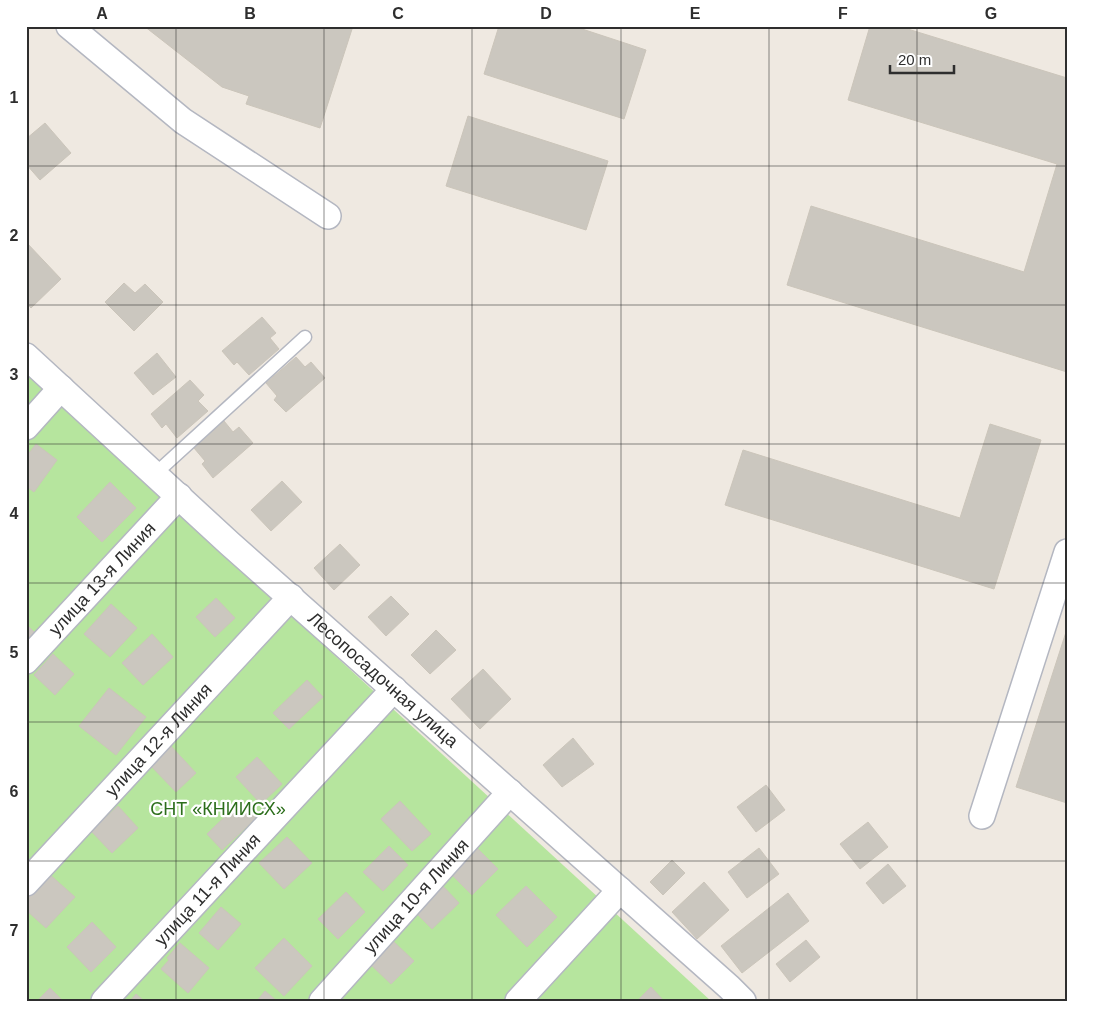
<svg xmlns="http://www.w3.org/2000/svg" width="1093" height="1027" viewBox="0 0 1093 1027" font-family="Helvetica,sans-serif">
	<rect width="100%" height="100%" fill="#efe9e1"/>
	<path fill="#b6e59e" d="M 26,372 L 711,1001 L 26,1001 Z"/>
	<path fill="#cbc7bf" stroke="#cbc5ba" d="M 144,26 L 353,26 L 320,128 L 246,104 L 249,96 L 222,87 Z
		M 499,26 L 573,26 L 646,50 L 624,119 L 484,74 Z
		M 870,26 L 898,26 L 1067,78 L 1067,372 L 787,285 L 811,206 L 1024,272 L 1057,164 L 848,100 Z
		M 468,116 L 608,161 L 586,230 L 446,186 Z
		M 45,123 L 71,153 L 40,180 L 26,164 L 26,139 Z
		M 26,242 L 61,279 L 31,308 L 26,303 Z
		M 124,283 L 135,293 L 145,284 L 163,302 L 134,331 L 105,302 Z
		M 262,317 L 276,333 L 270,338 L 279,349 L 249,375 L 237,362 L 234,365 L 222,351 Z
		M 157,353 L 176,377 L 153,395 L 134,373 Z
		M 296,357 L 305,367 L 311,362 L 325,378 L 286,412 L 274,400 L 277,396 L 266,383 Z
		M 190,380 L 204,395 L 198,401 L 208,411 L 177,438 L 166,424 L 162,428 L 151,414 Z
		M 224,421 L 233,432 L 239,427 L 253,443 L 213,478 L 202,464 L 205,461 L 194,448 Z
		M 990,424 L 1041,440 L 994,589 L 725,505 L 743,450 L 960,518 Z
		M 36,444 L 57,460 L 34,492 L 26,486 L 26,457 Z
		M 282,481 L 302,502 L 271,531 L 251,510 Z
		M 110,482 L 136,508 L 102,542 L 77,517 Z
		M 340,544 L 360,565 L 334,590 L 314,568 Z
		M 391,596 L 409,614 L 386,636 L 368,617 Z
		M 216,598 L 235,618 L 215,637 L 196,617 Z
		M 111,604 L 137,628 L 110,657 L 84,634 Z
		M 26,624 L 35,633 L 26,642 Z
		M 1067,629 L 1067,803 L 1016,787 Z
		M 436,630 L 456,650 L 430,674 L 411,655 Z
		M 152,634 L 173,657 L 143,685 L 122,663 Z
		M 53,654 L 74,674 L 55,695 L 34,675 Z
		M 483,669 L 511,699 L 480,729 L 451,699 Z
		M 307,680 L 323,697 L 289,729 L 273,713 Z
		M 109,688 L 146,717 L 116,755 L 79,726 Z
		M 573,738 L 594,764 L 562,787 L 543,765 Z
		M 168,743 L 196,773 L 176,792 L 148,763 Z
		M 257,757 L 282,784 L 261,804 L 236,777 Z
		M 766,785 L 785,810 L 756,832 L 737,807 Z
		M 241,801 L 257,817 L 222,850 L 207,834 Z
		M 400,801 L 431,834 L 412,851 L 381,819 Z
		M 118,806 L 138,828 L 112,853 L 91,831 Z
		M 868,822 L 888,847 L 860,869 L 840,844 Z
		M 287,837 L 312,863 L 284,889 L 259,863 Z
		M 389,846 L 408,865 L 383,891 L 363,872 Z
		M 476,847 L 498,869 L 472,895 L 450,873 Z
		M 759,848 L 779,874 L 747,898 L 728,872 Z
		M 672,860 L 685,873 L 663,895 L 650,882 Z
		M 888,864 L 906,886 L 883,904 L 866,883 Z
		M 48,873 L 75,897 L 46,928 L 26,910 L 26,897 Z
		M 704,882 L 729,910 L 697,939 L 672,912 Z
		M 441,884 L 459,903 L 432,929 L 414,911 Z
		M 526,886 L 557,917 L 527,947 L 496,915 Z
		M 346,892 L 365,912 L 338,939 L 318,919 Z
		M 788,893 L 809,921 L 742,973 L 721,946 Z
		M 221,907 L 241,924 L 218,950 L 199,933 Z
		M 92,922 L 116,947 L 91,972 L 67,947 Z
		M 284,938 L 312,966 L 284,996 L 255,968 Z
		M 806,940 L 820,957 L 790,982 L 776,964 Z
		M 393,941 L 414,961 L 391,984 L 370,964 Z
		M 180,943 L 209,968 L 188,993 L 161,969 L 169,960 L 167,958 Z
		M 651,987 L 664,1001 L 637,1001 Z
		M 50,988 L 63,1001 L 37,1001 Z
		M 265,991 L 277,1001 L 257,1001 Z
		M 136,994 L 144,1001 L 130,1001 Z"/>
	<g fill="none" stroke-linecap="round" stroke-linejoin="round">
		<defs>
			<path id="lane" d="M 155,474 L 305,337"/>
			<g id="street">
				<path d="M 69,26 L 183,121 L 328,216"/>
				<path id="s1" d="M 26,356 L 229,543 L 729,987 L 743,1001"/>
				<path d="M 26,427 L 61,388"/>
				<path id="s2" d="M 26,661 L 179,496"/>
				<path d="M 982,816 L 1067,552"/>
				<path id="s3" d="M 26,883 L 291,597"/>
				<path id="s4" d="M 104,1001 L 394,689"/>
				<path id="s5" d="M 322,1001 L 510,792"/>
				<path d="M 518,1001 L 620,890"/>
			</g>
		</defs>
		<use href="#lane" stroke="#b4b7c1" stroke-width="15"/>
		<use href="#street" stroke="#b4b7c1" stroke-width="28"/>
		<use href="#lane" stroke="#fff" stroke-width="12"/>
		<use href="#street" stroke="#fff" stroke-width="25"/>
	</g>
	<path fill="none" stroke="#2e2e2e" stroke-width="1" stroke-opacity="0.55" d="M 176,26 L 176,1001M 324,26 L 324,1001M 472,26 L 472,1001M 621,26 L 621,1001M 769,26 L 769,1001M 917,26 L 917,1001M 26,166 L 1067,166M 26,305 L 1067,305M 26,444 L 1067,444M 26,583 L 1067,583M 26,722 L 1067,722M 26,861 L 1067,861"/>
	<g text-anchor="middle" stroke-width="4.5" stroke-linejoin="round" paint-order="stroke">
		<g font-size="18" fill="#2e2e2e" stroke="#fff">
			<text dy="6" stroke="none"><textPath href="#s2" startOffset="112">улица 13-я Линия</textPath></text>
			<text dy="6" stroke="none"><textPath href="#s1" startOffset="482">Лесопосадочная улица</textPath></text>
			<text dy="6" stroke="none"><textPath href="#s3" startOffset="195">улица 12-я Линия</textPath></text>
			<text dy="6" stroke="none"><textPath href="#s4" startOffset="152">улица 11-я Линия</textPath></text>
			<text dy="6" stroke="none"><textPath href="#s5" startOffset="141">улица 10-я Линия</textPath></text>
		</g>
		<g font-size="18" fill="#2c6e1b" stroke="#fff">
			<text x="218" y="815">СНТ «КНИИСХ»</text>
		</g>
	</g>
	<rect width="1093" height="1027" fill="none" stroke="#ffffff" stroke-width="55"/>
	<path d="M890 65v8h64v-8" fill="none" stroke="#2e2e2e" stroke-width="2.5"/>
	<text x="898" y="65" font-size="15" fill="#2e2e2e" stroke="#ffffff" stroke-width="4" paint-order="stroke">20 m</text>
	<rect x="28" y="28" width="1038" height="972" fill="none" stroke="#2e2e2e" stroke-width="2"/>
	<g font-size="16" text-anchor="middle" font-weight="bold" fill="#2e2e2e">
		<text x="102" y="19">A</text>
		<text x="250" y="19">B</text>
		<text x="398" y="19">C</text>
		<text x="546" y="19">D</text>
		<text x="695" y="19">E</text>
		<text x="843" y="19">F</text>
		<text x="991" y="19">G</text>
		<text x="14" y="103">1</text>
		<text x="14" y="241">2</text>
		<text x="14" y="380">3</text>
		<text x="14" y="519">4</text>
		<text x="14" y="658">5</text>
		<text x="14" y="797">6</text>
		<text x="14" y="936">7</text>
	</g>
</svg>
